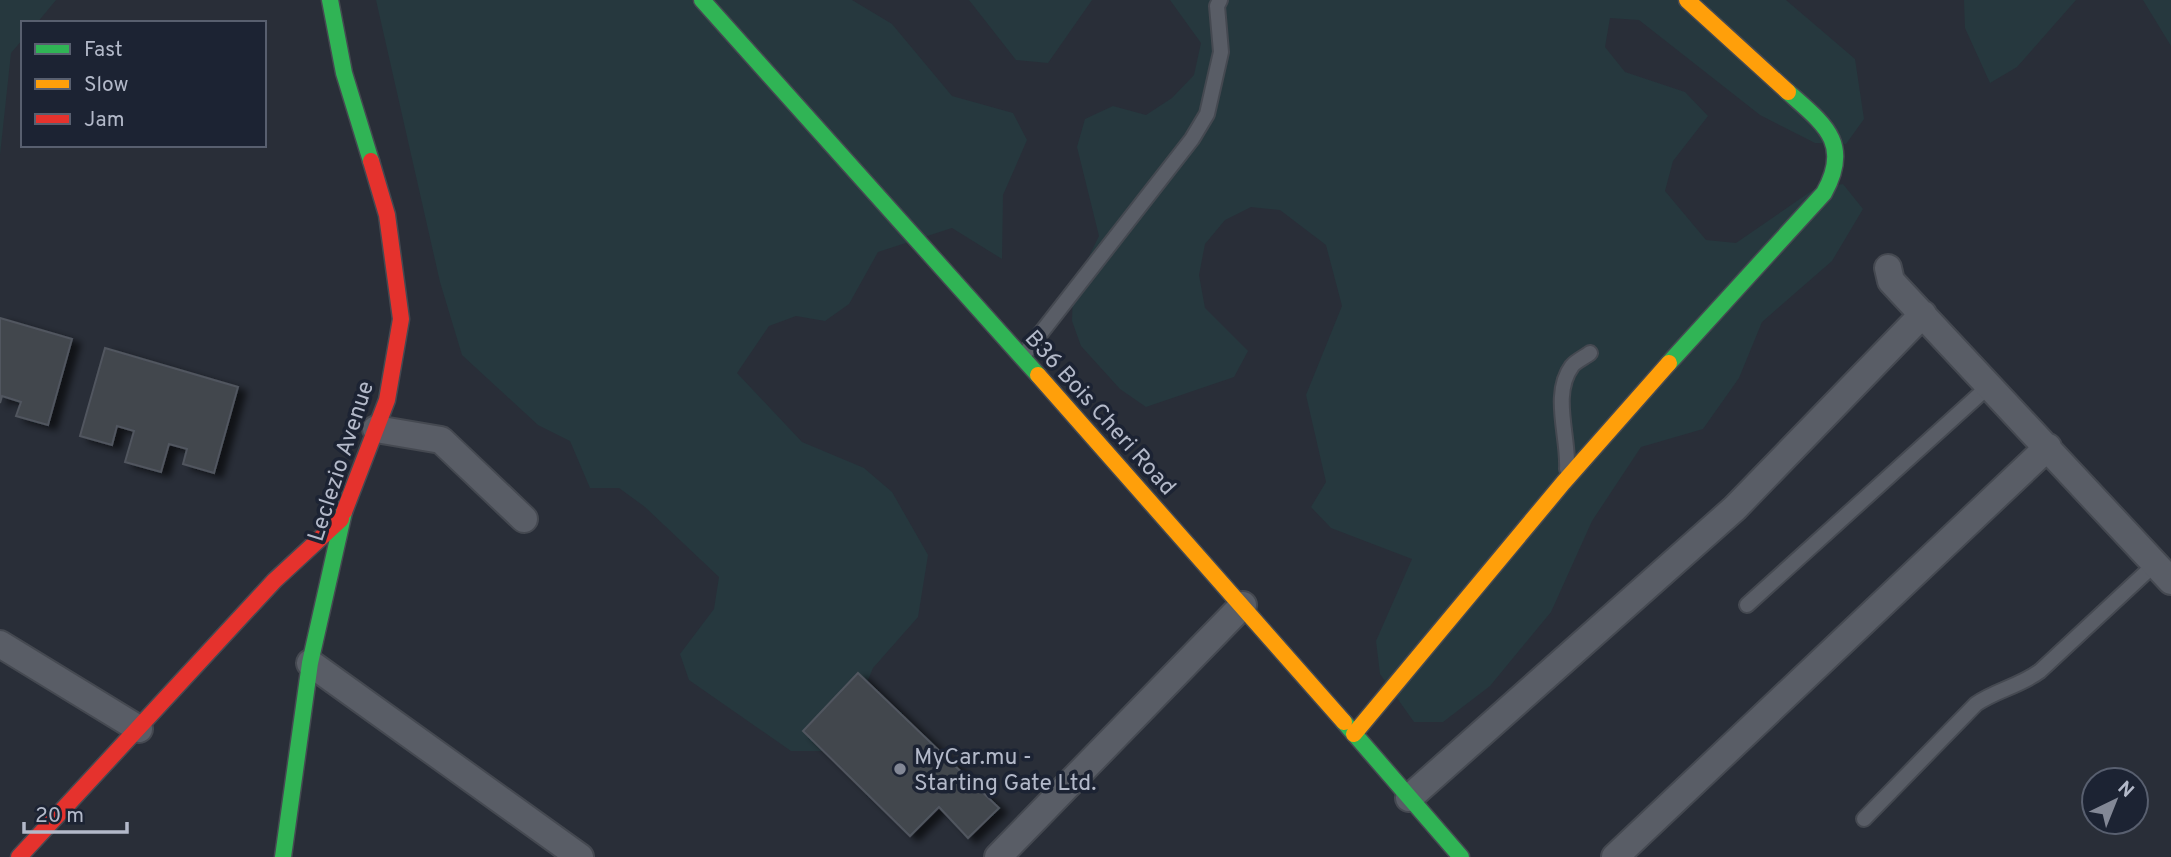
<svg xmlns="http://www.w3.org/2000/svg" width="2171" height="857" viewBox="0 0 2171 857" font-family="Overpass,sans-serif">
	<defs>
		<filter id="shadow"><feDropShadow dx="8" dy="4.5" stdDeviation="3.5" flood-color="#0009"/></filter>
	</defs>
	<rect width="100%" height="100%" fill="#292e38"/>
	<path fill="#26383e" d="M 0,0 L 56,0 L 37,23 L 23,23 L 23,39 L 11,53 L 0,155 Z
		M 376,0 L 852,0 L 892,24 L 952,96 L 1013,113 L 1027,140 L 1003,195 L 1002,259 L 952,228 L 878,252 L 849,304 L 825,321 L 796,316 L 769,326 L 737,373 L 802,442 L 864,468 L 892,492 L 928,555 L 918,617 L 873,668 L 847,731 L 823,751 L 791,751 L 689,680 L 680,654 L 714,609 L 719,577 L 645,507 L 619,488 L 590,488 L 570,441 L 538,425 L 462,355 L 440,282 Z
		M 969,0 L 1092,0 L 1048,63 L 1016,60 Z
		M 1170,0 L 1786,0 L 1855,59 L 1864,119 L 1846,144 L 1815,143 L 1760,115 L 1639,20 L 1610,18 L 1605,47 L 1625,72 L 1685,92 L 1708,116 L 1673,161 L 1665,191 L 1706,240 L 1736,243 L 1813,190 L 1843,184 L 1863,209 L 1832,261 L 1762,322 L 1739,378 L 1703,429 L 1641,447 L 1592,521 L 1551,612 L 1490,686 L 1443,722 L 1414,722 L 1380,674 L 1376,641 L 1412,559 L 1331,528 L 1311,507 L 1326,482 L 1306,395 L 1342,306 L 1326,245 L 1280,210 L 1251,207 L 1225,220 L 1205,244 L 1199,275 L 1205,308 L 1248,351 L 1234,377 L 1146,407 L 1120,389 L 1081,346 L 1072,321 L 1073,289 L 1099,236 L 1077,147 L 1085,119 L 1113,106 L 1146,115 L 1172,98 L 1194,75 L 1201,43 Z
		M 1964,0 L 2076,0 L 2017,67 L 1990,83 L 1965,28 Z
		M 2143,0 L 2171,0 L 2171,46 Z"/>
	<path fill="#42464e" stroke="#51565f" stroke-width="2" filter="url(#shadow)" d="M 0,318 L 72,339 L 48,425 L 16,416 L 21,402 L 2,396 L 0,403 Z
		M 105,348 L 238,387 L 214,473 L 183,464 L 187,449 L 169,444 L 161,472 L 125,462 L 134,431 L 117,426 L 112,445 L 80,436 Z
		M 858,673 L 999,808 L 968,838 L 939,807 L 910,836 L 803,731 Z"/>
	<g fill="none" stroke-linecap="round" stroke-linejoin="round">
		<defs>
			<path id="lane" d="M 1023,356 L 1192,139 L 1207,114 L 1221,52 L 1217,6 L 1220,0
				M 1567,469 C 1569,437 1551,394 1572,366 C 1576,361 1585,357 1590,353
				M 1747,605 L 1990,385
				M 1864,819 L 1976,704 C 1996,690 2020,686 2040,671 L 2155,564"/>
			<path id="street" d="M 1888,268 L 1891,281 L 2171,581
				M 376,429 L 441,440 L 524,519
				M 0,644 L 139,729
				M 310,663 L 580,857
				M 1409,798 L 1735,508 L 1923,314
				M 998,857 L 1243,605
				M 1615,857 L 2048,447"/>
			<path id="fast" d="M 330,0 L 344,73 L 371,161
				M 702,0 L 1038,375
				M 1669,363 L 1824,193 C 1852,143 1824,124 1788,92
				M 1344,722 L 1461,857
				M 283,857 L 310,663 L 344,512"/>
			<path id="slow" d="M 1687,0 L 1788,92
				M 1038,375 L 1344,722
				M 1354,734 L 1563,483 L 1669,363"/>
			<path id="jam" d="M 344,512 L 387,400 L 401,319 L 387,215 L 371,161
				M 19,857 L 275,580 L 341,519"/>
		</defs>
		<use href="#lane" stroke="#454951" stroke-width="18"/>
		<use href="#street" stroke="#454951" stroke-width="30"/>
		<use href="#fast" stroke="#454951" stroke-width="19"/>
		<use href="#slow" stroke="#454951" stroke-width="19"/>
		<use href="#jam" stroke="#454951" stroke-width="19"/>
		<use href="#lane" stroke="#595d66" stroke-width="14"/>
		<use href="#street" stroke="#595d66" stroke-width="26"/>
		<use href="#fast" stroke="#30b455" stroke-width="16"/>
		<use href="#slow" stroke="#ff9f0a" stroke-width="16"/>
		<use href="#jam" stroke="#e5322d" stroke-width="16"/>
	</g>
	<circle fill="#838896" stroke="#1c2333" stroke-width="2.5" cx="900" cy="769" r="7"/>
	<g text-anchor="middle" stroke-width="7" stroke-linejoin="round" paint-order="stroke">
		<g font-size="23" fill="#b3b9c9" stroke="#1c2333">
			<text transform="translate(1101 412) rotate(48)" y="8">B36 Bois Cheri Road</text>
			<text transform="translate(340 461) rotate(-72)" y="8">Leclezio Avenue</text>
		</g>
		<g font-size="23" fill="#b3b9c9" stroke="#1c2333" text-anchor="start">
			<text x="914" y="764">MyCar.mu -<tspan x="914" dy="26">Starting Gate Ltd.</tspan></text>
		</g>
	</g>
	<rect x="21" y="21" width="245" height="126" fill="#1c2333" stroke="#585f6f" stroke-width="2"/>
	<rect x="35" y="44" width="35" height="10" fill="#30b455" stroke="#585f6f" stroke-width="2"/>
	<text x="84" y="56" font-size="21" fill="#b3b9c9">Fast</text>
	<rect x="35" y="79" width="35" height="10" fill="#ff9f0a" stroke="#585f6f" stroke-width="2"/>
	<text x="84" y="91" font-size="21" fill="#b3b9c9">Slow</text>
	<rect x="35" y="114" width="35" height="10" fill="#e5322d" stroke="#585f6f" stroke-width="2"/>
	<text x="84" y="126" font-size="21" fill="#b3b9c9">Jam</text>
	<g transform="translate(2115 801) rotate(43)"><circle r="33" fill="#1c2333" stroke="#585f6f" stroke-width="2"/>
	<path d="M0-5L12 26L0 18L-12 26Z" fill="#838896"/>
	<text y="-10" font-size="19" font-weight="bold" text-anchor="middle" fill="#b3b9c9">N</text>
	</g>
	<path d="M24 822v10h103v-10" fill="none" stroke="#b3b9c9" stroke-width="3.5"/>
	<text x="35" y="822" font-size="21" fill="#b3b9c9" stroke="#1c2333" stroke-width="5" paint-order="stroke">20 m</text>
</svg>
